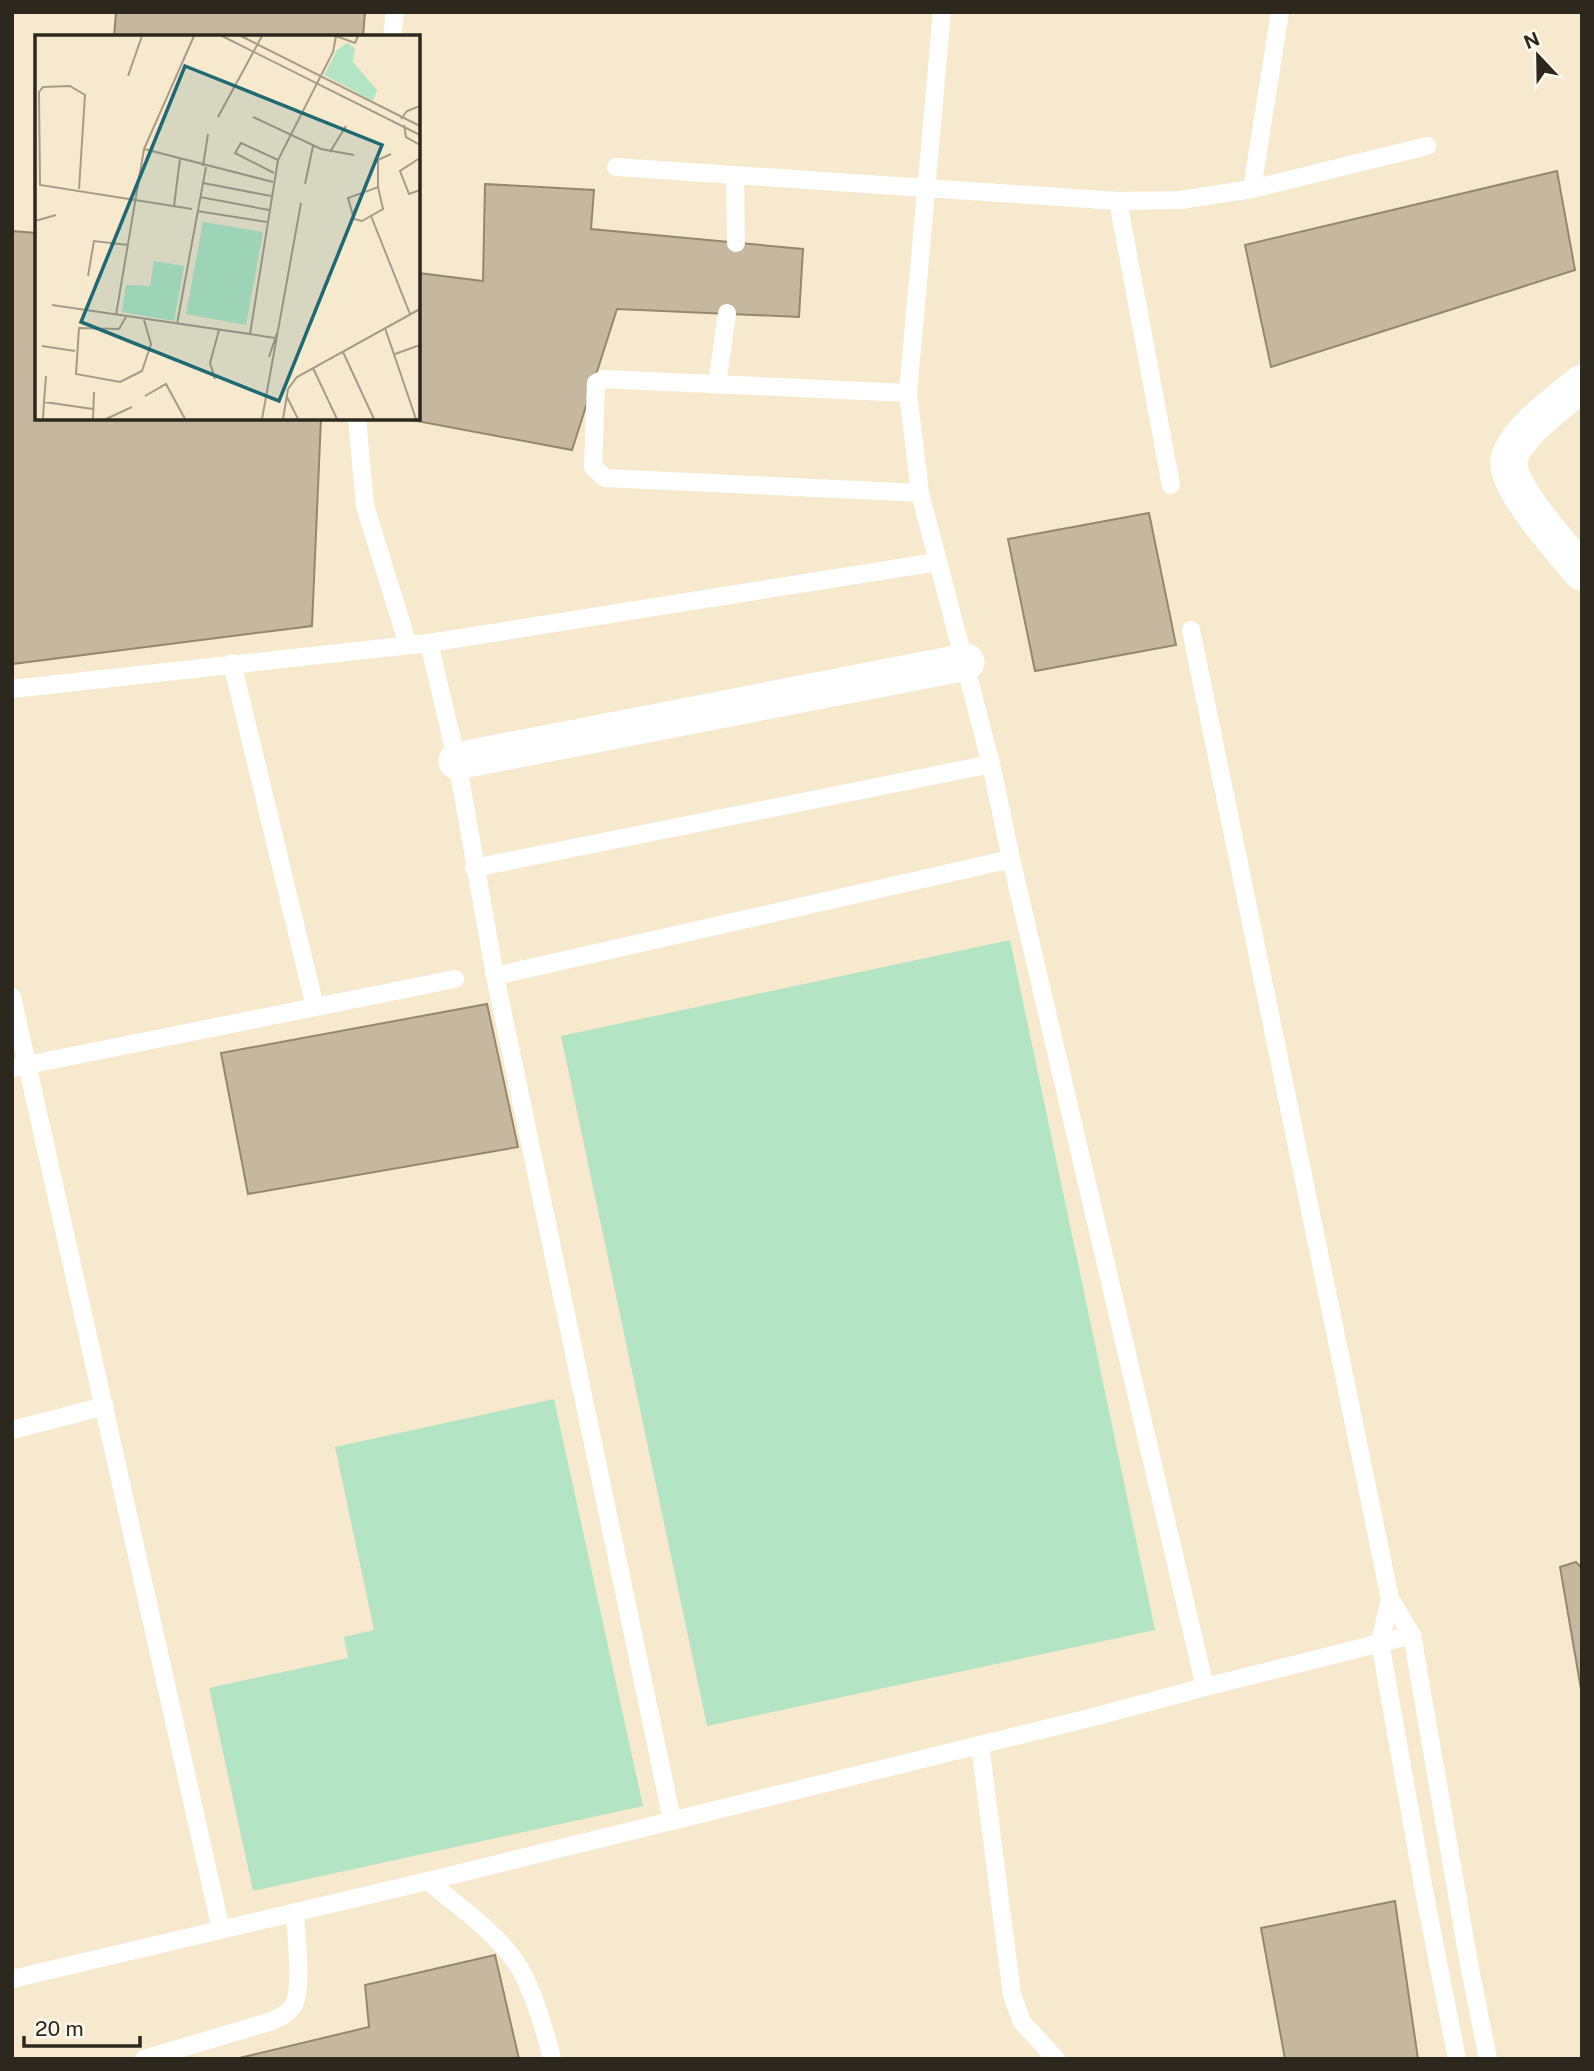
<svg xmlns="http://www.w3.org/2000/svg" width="1594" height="2071" viewBox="0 0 1594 2071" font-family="'Public Sans',sans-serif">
	<rect width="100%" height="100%" fill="#f7e9ce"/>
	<path fill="#b3e5c4" d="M 1010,940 L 1155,1630 L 707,1726 L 561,1036 Z
		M 554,1399 L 643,1806 L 253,1891 L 209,1688 L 348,1658 L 344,1637 L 374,1630 L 335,1447 Z"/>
	<path fill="#c5b89e" stroke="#95886f" stroke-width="2" d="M 116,12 L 365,12 L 363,37 L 114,37 Z
		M 1557,171 L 1575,270 L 1271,367 L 1245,245 Z
		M 485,184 L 594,190 L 591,229 L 803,249 L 799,317 L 617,309 L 572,450 L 401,418 L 418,418 L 418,273 L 483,281 Z
		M 12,231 L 37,233 L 37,418 L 321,418 L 312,626 L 12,664 Z
		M 1149,513 L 1176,645 L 1035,671 L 1008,539 Z
		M 487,1004 L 518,1147 L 248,1194 L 221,1053 Z
		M 1576,1562 L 1582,1568 L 1582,1695 L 1560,1567 Z
		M 1395,1901 L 1418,2059 L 1285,2059 L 1261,1928 Z
		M 495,1955 L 519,2059 L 235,2059 L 369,2027 L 365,1985 Z"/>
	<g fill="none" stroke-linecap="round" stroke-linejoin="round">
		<path stroke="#fff" stroke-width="18" d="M 392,37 L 395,12
			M 616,167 L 1118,201 L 1180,200 L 1252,189 L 1427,146
			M 735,175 L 736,243
			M 1252,189 L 1280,12
			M 1118,201 L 1171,485
			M 717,385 L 727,313
			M 908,393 L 604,379 L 596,383 L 593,467 L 605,478 L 920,493
			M 357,418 L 365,506 L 408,645
			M 1191,630 L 1390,1599 L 1412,1635 L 1470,1969 L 1488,2059
			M 429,643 L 457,761 L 495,976 L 672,1820
			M 232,663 L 315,1007
			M 12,689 L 429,643 L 937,562
			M 474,868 L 991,764
			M 495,976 L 1011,859
			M 12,997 L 221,1930
			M 12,1068 L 455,979
			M 12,1430 L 105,1406
			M 1390,1599 L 1380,1642 L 1425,1896 L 1457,2059
			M 1205,1687 L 1412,1635
			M 980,1745 L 1012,1995 L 1022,2022 L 1056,2059
			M 428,1881 C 457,1905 490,1928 513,1958 C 532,1984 544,2027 552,2059
			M 12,1979 L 428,1881 L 1097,1716 L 1205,1687 L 1011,859 L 991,764 L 920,493 L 908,393 L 942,12
			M 144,2059 L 269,2022 C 279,2018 291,2013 295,2002 C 302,1983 296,1934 295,1912"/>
		<path stroke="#fff" stroke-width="37" d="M 1582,383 C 1560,402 1520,429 1510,456 C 1499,481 1565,551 1582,572
			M 457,761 L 966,662"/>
	</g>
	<g transform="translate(35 35)">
		<rect width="385" height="385" fill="#f7e9ce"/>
		<path d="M 312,8 L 320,13 L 318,27 L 342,55 L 338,66 L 289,40 L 302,15 ZM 168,187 L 228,197 L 211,290 L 151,279 ZM 119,226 L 149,231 L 139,286 L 87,277 L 91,250 L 115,251 Z" fill="#b3e5c4"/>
		<path fill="none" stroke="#a69c88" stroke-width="2" d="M 187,1 L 385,100M 206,1 L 385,91M 301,1 L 320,8 L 323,1M 93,41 L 107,1M 183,82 L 227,1M 218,82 L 286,114 L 319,120M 366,84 L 372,76 L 385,71M 369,90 L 371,102 L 385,110M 109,114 L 238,147M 295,117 L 311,91M 385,123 L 365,136 L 374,159 L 385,155M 168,131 L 173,99M 239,138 L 200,118 L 206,108 L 243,125M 168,148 L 236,161M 270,149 L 278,111M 343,152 L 348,174 L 327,186 L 319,184 L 313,163 ZM 343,152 L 343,125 L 356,119M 44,154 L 50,60 L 35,51 L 8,52 L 4,57 L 5,150 L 157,174M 165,162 L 234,175M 139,171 L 145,124M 162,176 L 232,187M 336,181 L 375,279M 0,186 L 21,180M 0,198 L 0,229M 53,241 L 59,206 L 93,210M 17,270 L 215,299 L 243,125 L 298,17 L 301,1M 81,280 L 109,114 L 159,1M 91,282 L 84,294 L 44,293 L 41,339 L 85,347 L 107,336 L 116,309 L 109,285M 142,289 L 171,132M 350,293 L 381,384M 215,299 L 240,303M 7,311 L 40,316M 308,317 L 339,384M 360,319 L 385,310M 234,322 L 242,298M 278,333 L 302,384M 180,344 L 175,328 L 184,295M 110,361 L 131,349 L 150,384M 252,362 L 263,384M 9,367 L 11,341M 8,384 L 9,367 L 58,374M 58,384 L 59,357M 71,384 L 97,372M 227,384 L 266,168M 248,384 L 253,354 L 262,342 L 385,274"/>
		<path fill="#1f6a72" fill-opacity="0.15" stroke="#1f6a72" stroke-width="3.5" d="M 150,31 L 347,110 L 244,366 L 46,287 Z"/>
		<rect width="385" height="385" fill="none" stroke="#2d281e" stroke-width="3.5"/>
	</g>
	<rect width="1594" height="2071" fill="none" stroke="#2d281e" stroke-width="28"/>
	<g transform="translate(1538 56) rotate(338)" stroke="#fdf7ec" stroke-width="5" paint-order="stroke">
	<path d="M0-5L12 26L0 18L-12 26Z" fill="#2d281e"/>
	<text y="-10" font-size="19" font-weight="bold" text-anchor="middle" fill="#2d281e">N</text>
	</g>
	<path d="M24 2036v10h116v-10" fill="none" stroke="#2d281e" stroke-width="3.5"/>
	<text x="35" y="2036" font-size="21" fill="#2d281e" stroke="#fdf7ec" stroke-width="5" paint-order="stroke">20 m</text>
</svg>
